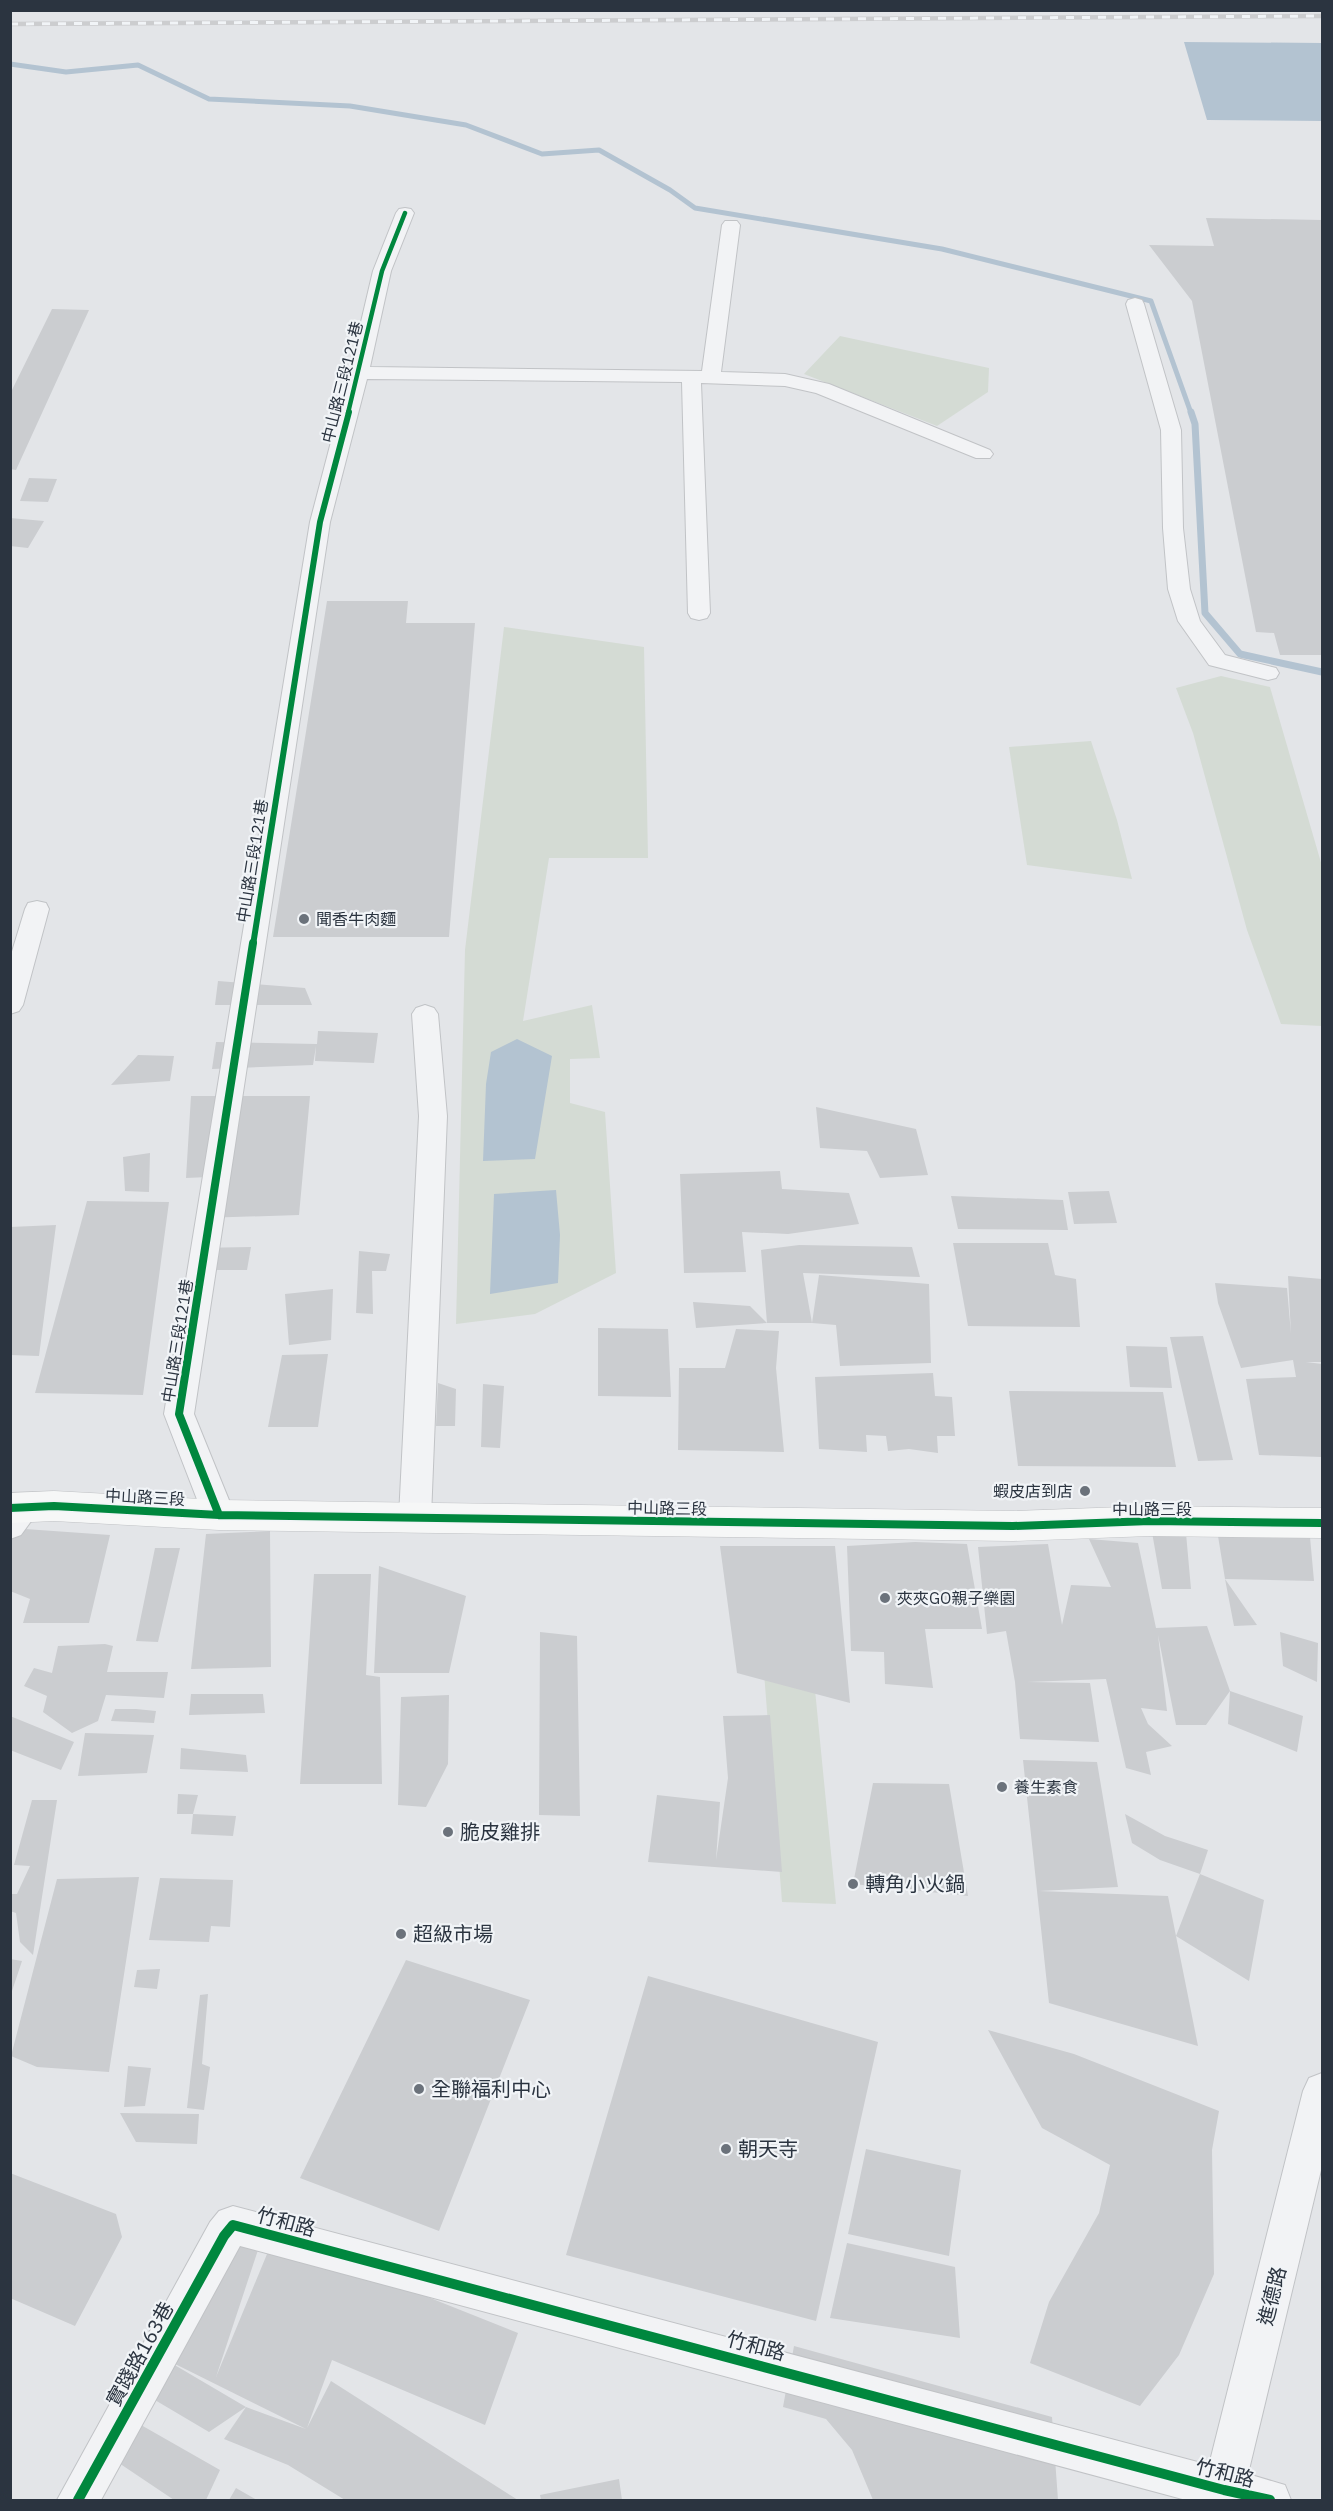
<svg xmlns="http://www.w3.org/2000/svg" width="1333" height="2511" viewBox="0 0 1333 2511" font-family="'IBM Plex Sans','Noto Sans TC',sans-serif">
	<rect width="100%" height="100%" fill="#e3e5e8"/>
	<path fill="#d4dbd4" d="M 840,336 L 989,368 L 988,392 L 937,426 L 804,374 Z
		M 504,627 L 644,647 L 648,858 L 549,858 L 523,1021 L 592,1005 L 600,1058 L 570,1059 L 570,1103 L 605,1112 L 616,1273 L 535,1314 L 456,1324 L 465,950 Z
		M 1221,676 L 1270,687 L 1322,866 L 1322,1026 L 1281,1024 L 1247,930 L 1193,733 L 1176,688 Z
		M 1091,741 L 1117,820 L 1132,879 L 1027,865 L 1009,747 Z
		M 802,1557 L 836,1904 L 782,1902 L 755,1558 Z"/>
	<path fill="#b3c3d1" d="M 1184,42 L 1322,43 L 1322,121 L 1207,120 Z
		M 517,1039 L 552,1056 L 535,1159 L 483,1161 L 486,1084 L 491,1052 Z
		M 556,1190 L 560,1235 L 558,1283 L 490,1294 L 494,1194 Z"/>
	<g fill="none" stroke-linecap="round" stroke-linejoin="round">
		<path stroke="#b3c3d1" stroke-width="5" d="M 10,64 L 66,72 L 138,65 L 209,99 L 350,106 L 466,125 L 542,154 L 599,150 L 670,190 L 695,208 L 942,249 L 1151,301 L 1191,413"/>
		<path stroke="#b3c3d1" stroke-width="7" d="M 1191,412 L 1195,424 L 1205,613 L 1240,654 L 1322,672"/>
	</g>
	<path fill="#cbcdd0" d="M 1206,218 L 1322,220 L 1322,655 L 1280,655 L 1274,633 L 1256,632 L 1192,301 L 1149,245 L 1214,246 Z
		M 52,309 L 89,310 L 16,470 L 10,469 L 10,394 Z
		M 29,478 L 57,479 L 48,502 L 20,501 Z
		M 10,518 L 44,521 L 28,548 L 10,546 Z
		M 327,601 L 408,601 L 406,623 L 475,623 L 449,937 L 273,937 Z
		M 218,981 L 305,988 L 312,1005 L 215,1005 Z
		M 318,1031 L 378,1033 L 374,1063 L 315,1061 L 316,1046 L 313,1065 L 212,1069 L 216,1042 L 317,1044 Z
		M 138,1055 L 174,1056 L 170,1081 L 111,1085 Z
		M 191,1096 L 310,1096 L 299,1215 L 202,1218 L 208,1177 L 186,1178 Z
		M 816,1107 L 916,1129 L 928,1175 L 880,1178 L 867,1151 L 820,1148 Z
		M 150,1153 L 149,1192 L 125,1191 L 123,1157 Z
		M 780,1171 L 782,1189 L 849,1193 L 859,1224 L 788,1234 L 742,1232 L 746,1272 L 684,1273 L 680,1174 Z
		M 1109,1191 L 1117,1223 L 1074,1224 L 1068,1192 Z
		M 951,1196 L 1063,1200 L 1068,1230 L 958,1229 Z
		M 87,1201 L 169,1202 L 143,1395 L 35,1393 Z
		M 56,1225 L 39,1356 L 10,1355 L 10,1227 Z
		M 953,1243 L 1048,1243 L 1055,1275 L 1076,1279 L 1080,1327 L 968,1326 Z
		M 799,1245 L 912,1247 L 920,1277 L 803,1273 L 812,1323 L 767,1323 L 761,1250 Z
		M 251,1247 L 247,1270 L 192,1270 L 196,1248 Z
		M 359,1251 L 390,1254 L 386,1271 L 372,1271 L 373,1314 L 356,1313 Z
		M 819,1275 L 929,1284 L 931,1363 L 840,1366 L 836,1325 L 812,1323 Z
		M 1288,1276 L 1322,1279 L 1322,1362 L 1306,1362 L 1322,1364 L 1322,1457 L 1259,1455 L 1246,1379 L 1296,1377 L 1293,1360 L 1241,1368 L 1218,1303 L 1215,1283 L 1287,1288 L 1291,1334 Z
		M 333,1289 L 331,1340 L 289,1345 L 285,1294 Z
		M 693,1302 L 750,1306 L 767,1323 L 696,1328 Z
		M 598,1328 L 668,1329 L 671,1397 L 598,1396 Z
		M 736,1329 L 779,1331 L 776,1368 L 784,1452 L 678,1450 L 679,1368 L 725,1368 Z
		M 1203,1336 L 1233,1460 L 1198,1461 L 1170,1337 Z
		M 1126,1346 L 1167,1347 L 1172,1388 L 1130,1387 Z
		M 328,1354 L 318,1427 L 268,1427 L 282,1355 Z
		M 933,1373 L 935,1396 L 952,1397 L 955,1436 L 937,1436 L 938,1453 L 909,1449 L 888,1451 L 886,1436 L 866,1435 L 867,1452 L 819,1449 L 815,1377 Z
		M 438,1383 L 456,1389 L 455,1426 L 436,1426 Z
		M 483,1384 L 504,1386 L 500,1448 L 481,1447 Z
		M 1009,1391 L 1163,1392 L 1176,1467 L 1018,1466 Z
		M 1150,1521 L 1185,1522 L 1191,1589 L 1162,1589 Z
		M 25,1529 L 110,1535 L 89,1623 L 23,1623 L 30,1599 L 10,1591 L 10,1536 Z
		M 270,1531 L 271,1667 L 191,1669 L 206,1534 Z
		M 1218,1536 L 1310,1537 L 1314,1581 L 1225,1579 Z
		M 1089,1539 L 1138,1543 L 1156,1628 L 1207,1626 L 1230,1691 L 1303,1716 L 1297,1752 L 1228,1724 L 1230,1691 L 1206,1725 L 1176,1725 L 1158,1635 L 1167,1711 L 1141,1708 L 1148,1724 L 1172,1746 L 1146,1752 L 1151,1775 L 1126,1768 L 1106,1679 L 1027,1682 L 1090,1683 L 1099,1742 L 1020,1739 L 1015,1682 L 1006,1631 L 987,1634 L 978,1547 L 1048,1544 L 1062,1625 L 1071,1585 L 1111,1587 Z
		M 915,1542 L 967,1544 L 982,1629 L 925,1629 L 933,1688 L 885,1684 L 884,1652 L 851,1651 L 847,1546 Z
		M 720,1546 L 835,1546 L 850,1703 L 737,1673 Z
		M 155,1548 L 180,1548 L 158,1642 L 136,1641 Z
		M 379,1566 L 466,1596 L 449,1673 L 374,1673 Z
		M 314,1574 L 371,1574 L 366,1675 L 380,1677 L 382,1784 L 300,1784 Z
		M 1225,1579 L 1257,1625 L 1234,1626 Z
		M 540,1632 L 577,1636 L 580,1816 L 539,1815 Z
		M 1280,1632 L 1318,1643 L 1317,1682 L 1283,1666 Z
		M 105,1644 L 113,1646 L 107,1672 L 168,1672 L 164,1698 L 106,1695 L 98,1721 L 72,1733 L 43,1712 L 47,1696 L 24,1686 L 34,1668 L 52,1673 L 58,1646 Z
		M 191,1694 L 263,1694 L 265,1713 L 189,1715 Z
		M 449,1695 L 448,1764 L 426,1807 L 398,1805 L 401,1697 Z
		M 115,1709 L 136,1709 L 156,1711 L 154,1723 L 111,1721 Z
		M 770,1715 L 782,1872 L 648,1862 L 657,1795 L 720,1802 L 716,1860 L 728,1778 L 723,1716 Z
		M 10,1716 L 74,1742 L 61,1770 L 10,1750 Z
		M 85,1733 L 154,1735 L 147,1773 L 78,1776 Z
		M 181,1748 L 246,1755 L 248,1772 L 180,1769 Z
		M 1023,1760 L 1097,1762 L 1118,1887 L 1039,1891 L 1168,1896 L 1176,1936 L 1200,1874 L 1264,1900 L 1249,1981 L 1176,1936 L 1198,2046 L 1049,2003 Z
		M 873,1783 L 949,1784 L 968,1896 L 853,1884 Z
		M 178,1794 L 198,1795 L 193,1814 L 236,1816 L 233,1836 L 191,1834 L 193,1814 L 177,1814 Z
		M 32,1800 L 57,1800 L 33,1955 L 20,1942 L 16,1913 L 10,1911 L 10,1894 L 17,1894 L 30,1866 L 14,1865 Z
		M 1125,1814 L 1165,1836 L 1208,1850 L 1200,1874 L 1160,1860 L 1132,1843 Z
		M 139,1877 L 109,2072 L 37,2067 L 11,2056 L 57,1879 Z
		M 160,1878 L 233,1880 L 230,1927 L 211,1926 L 209,1942 L 149,1940 Z
		M 10,1959 L 22,1961 L 11,1994 L 10,1994 Z
		M 406,1960 L 530,2000 L 439,2231 L 300,2178 Z
		M 160,1969 L 157,1989 L 134,1987 L 137,1970 Z
		M 648,1976 L 878,2042 L 816,2321 L 566,2255 Z
		M 208,1994 L 202,2064 L 210,2067 L 204,2110 L 187,2108 L 200,1995 Z
		M 988,2030 L 1074,2054 L 1219,2111 L 1212,2150 L 1214,2274 L 1179,2355 L 1140,2406 L 1030,2363 L 1049,2302 L 1099,2213 L 1110,2165 L 1042,2128 Z
		M 128,2066 L 151,2068 L 145,2106 L 124,2107 Z
		M 120,2113 L 199,2114 L 197,2144 L 136,2142 Z
		M 866,2149 L 961,2170 L 949,2256 L 848,2234 Z
		M 10,2173 L 116,2214 L 122,2237 L 75,2326 L 10,2298 Z
		M 224,2236 L 258,2250 L 216,2377 L 272,2242 L 365,2272 L 518,2333 L 485,2425 L 332,2360 L 307,2428 L 331,2381 L 518,2500 L 345,2500 L 288,2465 L 224,2439 L 246,2407 L 306,2429 L 161,2357 L 246,2407 L 209,2432 L 138,2390 Z
		M 847,2243 L 955,2267 L 960,2338 L 830,2318 Z
		M 794,2346 L 1052,2417 L 1058,2500 L 873,2500 L 852,2450 L 826,2419 L 783,2407 Z
		M 134,2421 L 220,2470 L 206,2500 L 174,2500 L 104,2453 Z
		M 619,2479 L 622,2500 L 541,2500 L 540,2495 Z
		M 236,2488 L 257,2500 L 229,2500 Z"/>
	<g fill="none" stroke-linecap="round" stroke-linejoin="round">
		<defs>
			<path id="street" d="M 405,208 L 411,209 L 414,213 L 391,271 L 370,367 L 702,371 L 722,225 L 725,221 L 737,221 L 740,225 L 721,372 L 785,374 L 829,384 L 990,450 L 993,454 L 990,458 L 976,458 L 816,393 L 785,386 L 701,383 L 710,613 L 707,618 L 699,620 L 691,618 L 688,613 L 682,382 L 367,379 L 330,522 L 194,1414 L 235,1515 L 230,1524 L 219,1528 L 208,1524 L 203,1515 L 164,1414 L 310,522 L 349,373 L 373,271 L 396,213 L 399,209 Z
				M 1135,298 L 1142,300 L 1144,304 L 1181,430 L 1183,528 L 1190,589 L 1200,621 L 1225,655 L 1276,668 L 1279,673 L 1276,678 L 1268,680 L 1209,665 L 1178,621 L 1168,589 L 1163,528 L 1161,430 L 1126,304 L 1128,300 Z
				M 37,901 L 46,903 L 49,909 L 23,1005 L 19,1011 L 10,1014 L 10,958 L 25,909 L 28,903 Z
				M 425,1005 L 434,1008 L 438,1014 L 447,1116 L 431,1517 L 426,1526 L 415,1530 L 404,1526 L 399,1517 L 419,1116 L 412,1014 L 416,1008 Z
				M 24,1496 L 35,1500 L 40,1509 L 21,1535 L 10,1539 L 10,1503 Z
				M 1322,2073 L 1322,2166 L 1248,2474 L 1285,2485 L 1291,2500 L 1186,2500 L 240,2246 L 101,2500 L 57,2500 L 210,2222 L 219,2211 L 233,2206 L 1209,2465 L 1303,2091 L 1309,2078 Z"/>
			<path id="primary" d="M 54,1491 L 219,1500 L 1013,1511 L 1150,1506 L 1322,1508 L 1322,1538 L 1150,1536 L 1013,1541 L 219,1530 L 54,1521 L 10,1523 L 10,1493 Z"/>
		</defs>
		<use href="#street" stroke="#c1c3c6" stroke-width="2"/>
		<use href="#primary" stroke="#c0c2c5" stroke-width="1"/>
		<use href="#street" fill="#f2f3f5" fill-rule="evenodd"/>
		<use href="#primary" fill="#f6f7f7" fill-rule="evenodd"/>
		<defs>
			<path id="rail" d="M 10,24 L 1322,16"/>
		</defs>
		<use href="#rail" stroke="#cccdcf" stroke-width="4.5"/>
		<use href="#rail" stroke="#f1f4f7" stroke-width="3" stroke-dasharray="8" stroke-linecap="butt"/>
		<defs>
			<path id="cycleway-far3" d="M 348,413 L 382,271 L 405,213"/>
			<path id="cycleway-far2" d="M 253,945 L 320,522 L 349,412"/>
			<path id="cycleway-far1" d="M 10,1508 L 54,1506 L 219,1515 L 1013,1526 L 1150,1521 L 1322,1523
				M 219,1515 L 179,1414 L 253,943"/>
			<path id="cycleway" d="M 78,2500 L 224,2236 L 233,2225 L 1224,2490 L 1270,2500"/>
		</defs>
		<use href="#cycleway-far3" stroke="#f1f4f7" stroke-width="7"/>
		<use href="#cycleway-far2" stroke="#f1f4f7" stroke-width="9"/>
		<use href="#cycleway-far1" stroke="#f1f4f7" stroke-width="11"/>
		<use href="#cycleway" stroke="#f1f4f7" stroke-width="14"/>
		<use href="#cycleway-far3" stroke="#00873e" stroke-width="4.5"/>
		<use href="#cycleway-far2" stroke="#00873e" stroke-width="6"/>
		<use href="#cycleway-far1" stroke="#00873e" stroke-width="8"/>
		<use href="#cycleway" stroke="#00873e" stroke-width="10"/>
	</g>
	<g fill="#6b727b" stroke="#f1f4f7" stroke-width="2">
		<circle cx="304" cy="919" r="6"/>
		<circle cx="1085" cy="1491" r="6"/>
		<circle cx="885" cy="1598" r="6"/>
		<circle cx="1002" cy="1787" r="6"/>
		<circle cx="448" cy="1832" r="6"/>
		<circle cx="853" cy="1884" r="6"/>
		<circle cx="401" cy="1934" r="6"/>
		<circle cx="419" cy="2089" r="6"/>
		<circle cx="726" cy="2149" r="6"/>
	</g>
	<g text-anchor="middle" stroke-width="4.5" stroke-linejoin="round" paint-order="stroke">
		<g font-size="16" fill="#2b3440" stroke="#f1f4f7">
			<text transform="translate(342 382) rotate(-76)" y="6">中山路三段121巷</text>
			<text transform="translate(252 861) rotate(-81)" y="6">中山路三段121巷</text>
			<text transform="translate(177 1341) rotate(-81)" y="6">中山路三段121巷</text>
			<text transform="translate(145 1497) rotate(3)" y="6">中山路三段</text>
			<text transform="translate(667 1508) rotate(1)" y="6">中山路三段</text>
			<text x="1152" y="1515">中山路三段</text>
		</g>
		<g font-size="16" fill="#2b3440" stroke="#f1f4f7" text-anchor="start">
			<text x="316" y="925">聞香牛肉麵</text>
			<text x="1073" y="1497" text-anchor="end">蝦皮店到店</text>
			<text x="897" y="1604">夾夾GO親子樂園</text>
			<text x="1014" y="1793">養生素食</text>
		</g>
		<g font-size="20" fill="#2b3440" stroke="#f1f4f7" text-anchor="start">
			<text x="460" y="1839">脆皮雞排</text>
			<text x="865" y="1891">轉角小火鍋</text>
			<text x="413" y="1941">超級市場</text>
			<text x="431" y="2096">全聯福利中心</text>
			<text x="738" y="2156">朝天寺</text>
		</g>
		<g font-size="20" fill="#2b3440" stroke="#f1f4f7">
			<text transform="translate(286 2222) rotate(15)" y="7">竹和路</text>
			<text transform="translate(1272 2296) rotate(-76)" y="7">進德路</text>
			<text transform="translate(756 2346) rotate(15)" y="7">竹和路</text>
			<text transform="translate(140 2354) rotate(-61)" y="7">實踐路163巷</text>
			<text transform="translate(1225 2473) rotate(14)" y="7">竹和路</text>
		</g>
	</g>
	<rect width="1333" height="2511" fill="none" stroke="#2b3440" stroke-width="24"/>
</svg>
